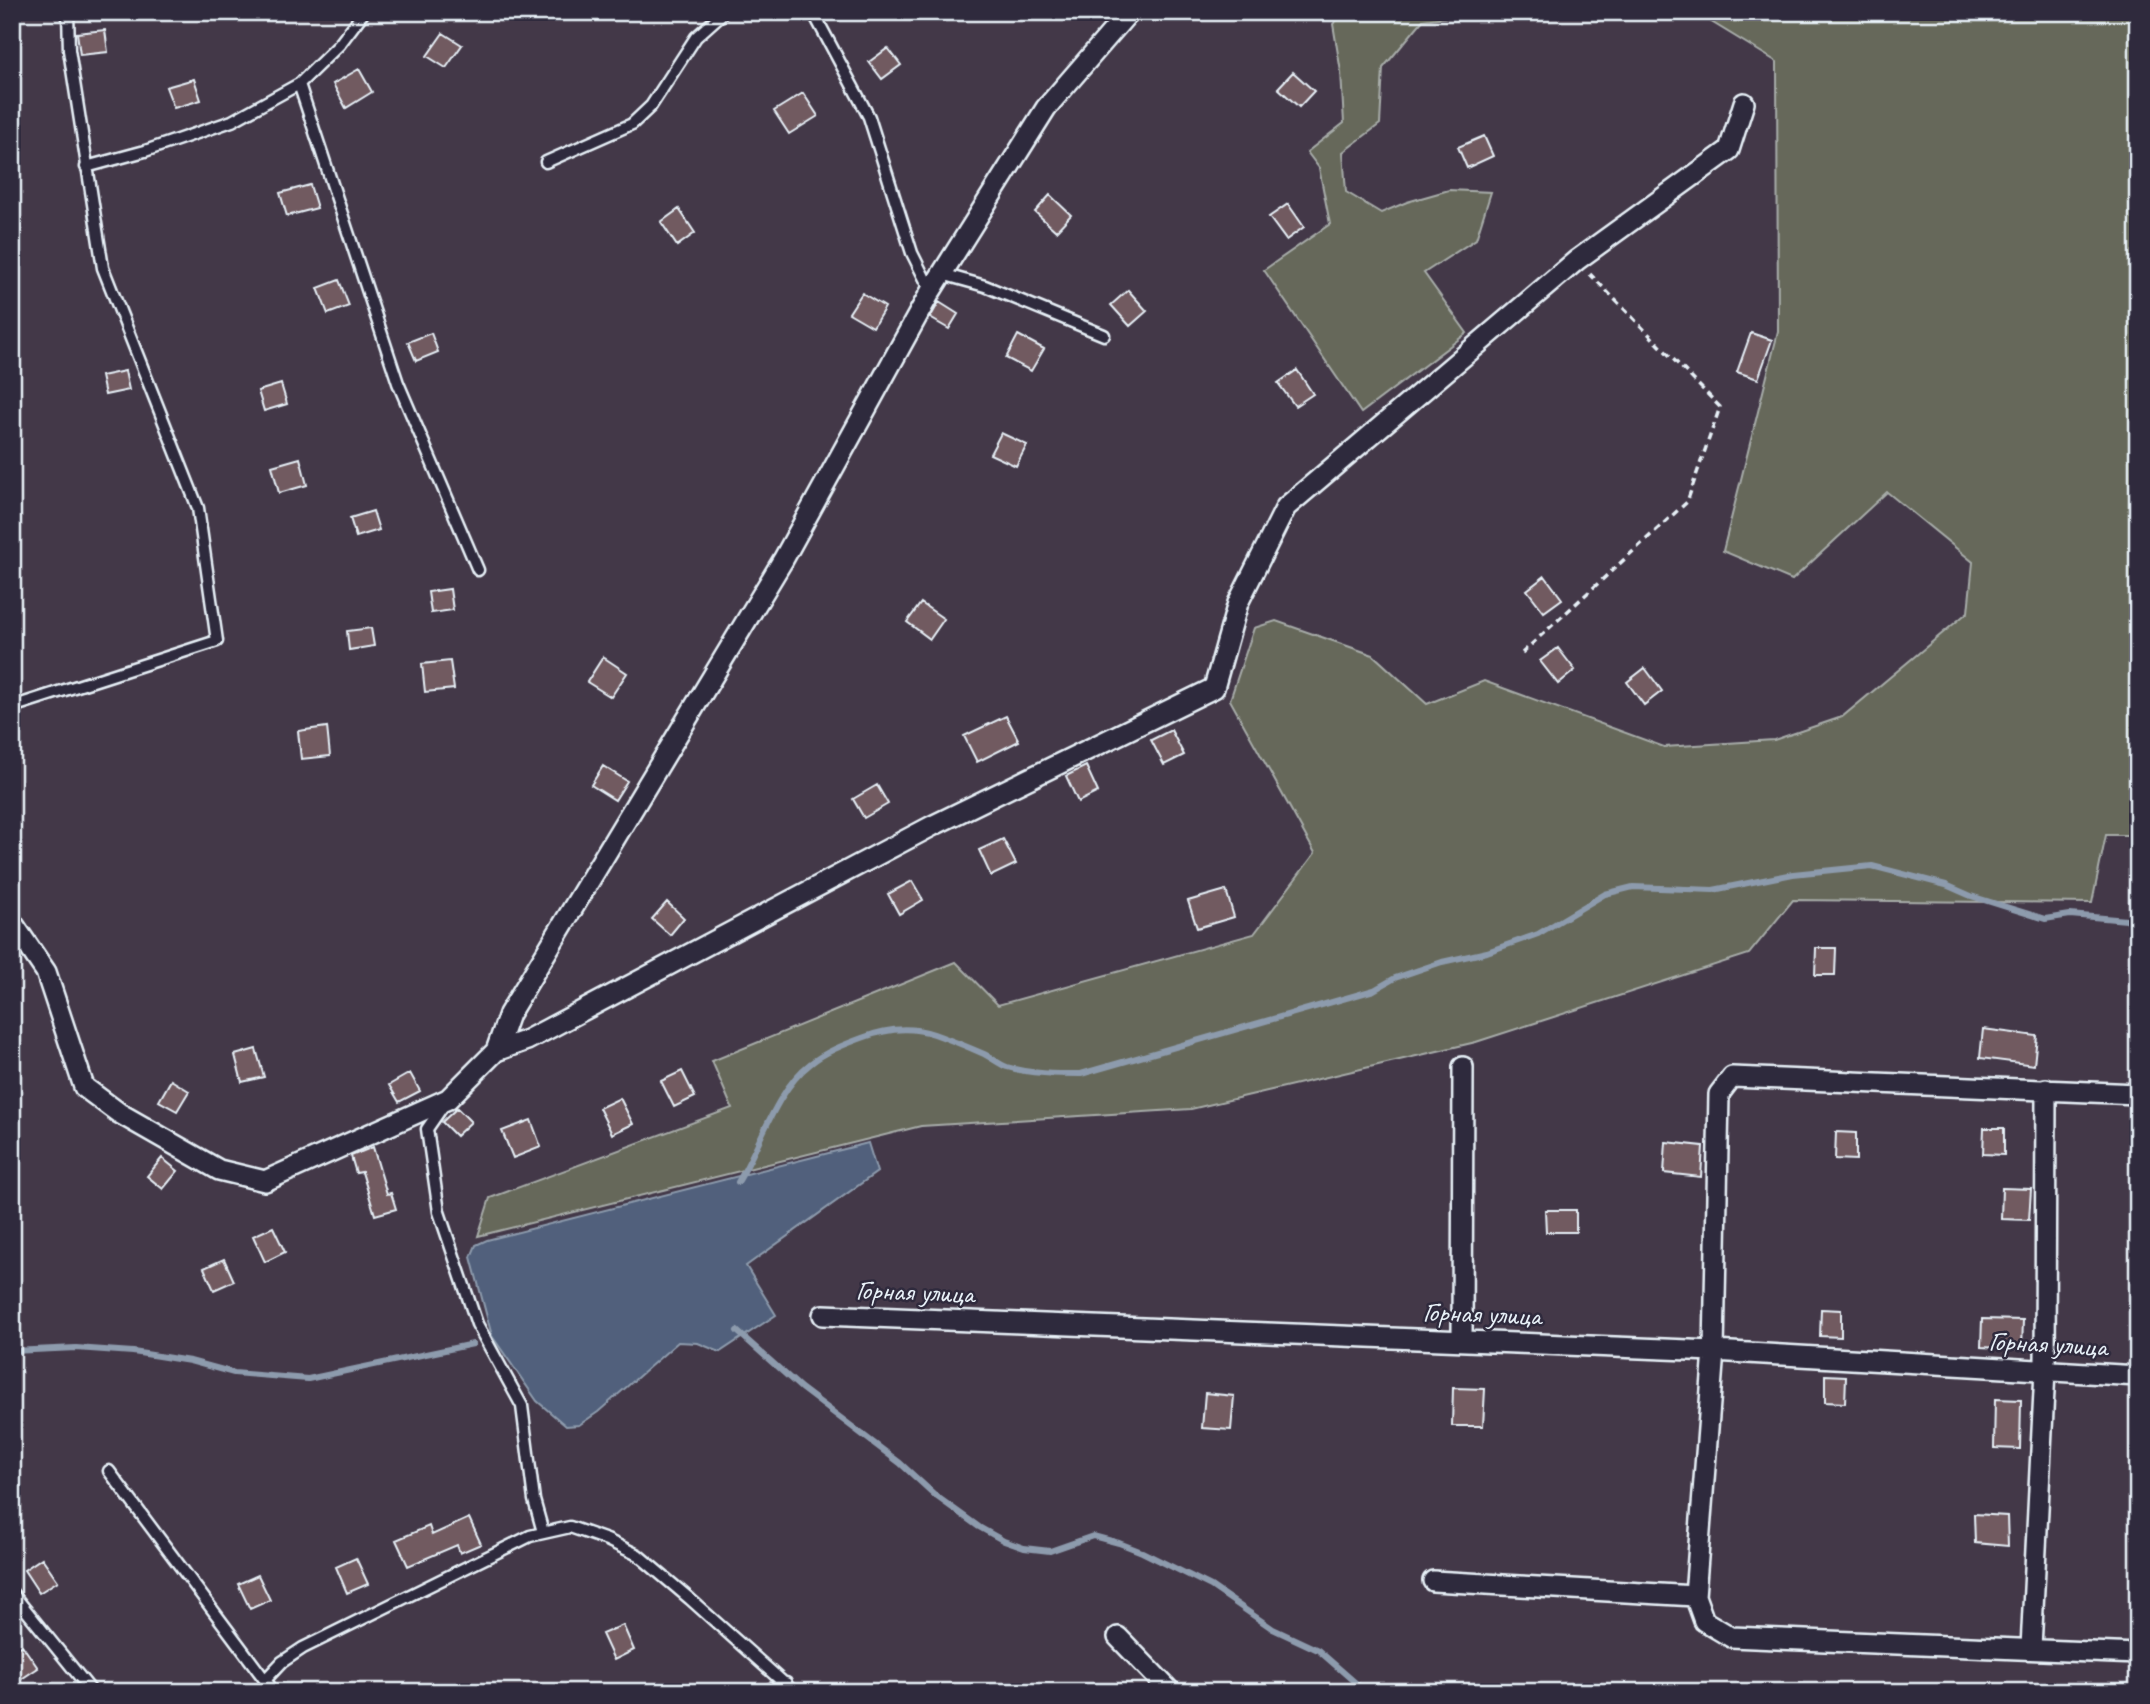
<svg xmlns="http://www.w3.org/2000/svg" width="2150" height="1704" viewBox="0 0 2150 1704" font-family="Caveat,sans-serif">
	<rect width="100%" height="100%" fill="#433848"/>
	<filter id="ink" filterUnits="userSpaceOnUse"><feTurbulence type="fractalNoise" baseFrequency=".0143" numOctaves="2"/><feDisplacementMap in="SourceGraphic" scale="14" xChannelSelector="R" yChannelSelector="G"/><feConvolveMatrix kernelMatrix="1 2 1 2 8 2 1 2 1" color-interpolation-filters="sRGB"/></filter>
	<g filter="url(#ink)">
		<path fill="#66685a" stroke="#a7aca9" stroke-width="2" d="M 1345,12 L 1488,12 L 1423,20 L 1383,68 L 1380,124 L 1343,152 L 1346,192 L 1381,213 L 1407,202 L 1449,190 L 1491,192 L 1476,239 L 1424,273 L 1467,333 L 1361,413 L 1264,270 L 1330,224 L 1319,168 L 1307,152 L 1344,123 L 1341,72 L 1333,24 Z
			M 1695,12 L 2138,12 L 2138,835 L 2106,835 L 2092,903 L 1793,900 L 1749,954 L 1476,1042 L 1191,1109 L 921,1126 L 478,1236 L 490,1198 L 732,1108 L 712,1061 L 956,962 L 998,1005 L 1254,934 L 1315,853 L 1230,700 L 1254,628 L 1276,621 L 1373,655 L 1427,704 L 1484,681 L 1664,747 L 1774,740 L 1842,717 L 1968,612 L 1973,562 L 1887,492 L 1792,580 L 1723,551 L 1778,332 L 1777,62 Z"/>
		<path fill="#51617b" stroke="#8d9bad" stroke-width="2" d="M 868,1143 L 877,1172 L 746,1266 L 776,1315 L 720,1352 L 698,1343 L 678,1342 L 598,1412 L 579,1425 L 566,1426 L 537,1401 L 492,1336 L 471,1257 L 476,1245 L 487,1240 Z"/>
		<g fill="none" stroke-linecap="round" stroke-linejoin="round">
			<path stroke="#8d9bad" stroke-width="6" d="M 738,1182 C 760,1146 776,1090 810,1064 C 825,1052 843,1045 862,1038 C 885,1029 910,1026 934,1034 C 951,1040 968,1047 984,1054 C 992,1058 999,1064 1007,1067 C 1030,1074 1057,1074 1081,1074 L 1374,990 L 1395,978 L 1442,962 L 1487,952 L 1538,934 L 1605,894 L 1633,887 L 1713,890 L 1793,874 L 1872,866 L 1946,885 L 1971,896 L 2045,919 L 2070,915 L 2138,921
				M 737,1331 L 801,1388 L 900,1463 L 936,1496 L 979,1527 L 1004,1541 L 1024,1548 L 1050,1551 L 1093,1536 L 1119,1543 L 1142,1552 L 1211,1586 L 1273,1629 L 1318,1650 L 1366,1692
				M 12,1351 L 76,1348 L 133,1352 L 190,1361 L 234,1373 L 308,1379 L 473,1344"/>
		</g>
		<path fill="#715a61" stroke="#e8f1f8" stroke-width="2" d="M 105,30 L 108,52 L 80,55 L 77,33 Z
			M 443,33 L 462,45 L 446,68 L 427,56 Z
			M 888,48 L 901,65 L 882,79 L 869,62 Z
			M 359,69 L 372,92 L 346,108 L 333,84 Z
			M 1293,72 L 1314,91 L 1299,107 L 1278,88 Z
			M 194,79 L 201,100 L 174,108 L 166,87 Z
			M 803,93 L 818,116 L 789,134 L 774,111 Z
			M 1484,136 L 1493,156 L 1467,168 L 1458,147 Z
			M 310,185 L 317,208 L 287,216 L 280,193 Z
			M 1050,195 L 1071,215 L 1056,231 L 1035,212 Z
			M 1288,204 L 1304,227 L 1286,240 L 1269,217 Z
			M 679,209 L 695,233 L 677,246 L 661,222 Z
			M 339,280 L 349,306 L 328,314 L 318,288 Z
			M 1128,290 L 1147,311 L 1130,326 L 1111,305 Z
			M 862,293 L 885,307 L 873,327 L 849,313 Z
			M 939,302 L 958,314 L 949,329 L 930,318 Z
			M 431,333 L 438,352 L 416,361 L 408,342 Z
			M 1751,333 L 1772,340 L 1758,379 L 1737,372 Z
			M 1018,335 L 1044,349 L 1031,371 L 1006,358 Z
			M 1297,370 L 1313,394 L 1295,406 L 1278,383 Z
			M 125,371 L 129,390 L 105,395 L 101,376 Z
			M 281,384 L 287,404 L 264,411 L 258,391 Z
			M 1001,433 L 1027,445 L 1016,466 L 990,454 Z
			M 300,458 L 307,485 L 279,493 L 272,466 Z
			M 373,511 L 379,530 L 356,537 L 350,518 Z
			M 1545,576 L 1562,599 L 1544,612 L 1527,590 Z
			M 450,589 L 453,610 L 431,613 L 428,592 Z
			M 921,603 L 944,619 L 930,639 L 907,622 Z
			M 371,628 L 374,646 L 349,650 L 347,631 Z
			M 1558,648 L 1575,670 L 1558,684 L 1540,661 Z
			M 603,657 L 627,673 L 611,697 L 587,682 Z
			M 450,661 L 454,689 L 425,692 L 422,664 Z
			M 1645,668 L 1662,691 L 1644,705 L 1627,682 Z
			M 1006,716 L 1019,741 L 977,762 L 964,736 Z
			M 327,727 L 330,756 L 301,759 L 298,731 Z
			M 1171,730 L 1184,755 L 1164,765 L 1151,740 Z
			M 603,766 L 627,781 L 615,800 L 591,785 Z
			M 1086,766 L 1098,792 L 1078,802 L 1066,776 Z
			M 877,785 L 888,804 L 864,818 L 853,799 Z
			M 1003,839 L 1016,864 L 991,876 L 979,850 Z
			M 912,881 L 923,900 L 899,914 L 888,894 Z
			M 1226,890 L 1234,917 L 1197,928 L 1188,901 Z
			M 667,902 L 684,918 L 670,935 L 652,919 Z
			M 1816,948 L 1836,948 L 1835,975 L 1815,975 Z
			M 1983,1029 L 2037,1036 L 2034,1065 L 1980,1058 Z
			M 256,1049 L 264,1077 L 242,1082 L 235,1055 Z
			M 682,1071 L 695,1097 L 674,1107 L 661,1081 Z
			M 410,1073 L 420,1091 L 399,1102 L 389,1085 Z
			M 171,1080 L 189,1091 L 177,1111 L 159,1101 Z
			M 620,1098 L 633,1124 L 612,1134 L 599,1108 Z
			M 457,1108 L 471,1122 L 456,1136 L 442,1122 Z
			M 531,1120 L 541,1147 L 513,1158 L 502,1131 Z
			M 1984,1128 L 2004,1128 L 2004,1155 L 1983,1154 Z
			M 1836,1132 L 1856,1133 L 1856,1160 L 1835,1159 Z
			M 1666,1142 L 1703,1146 L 1701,1177 L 1664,1173 Z
			M 373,1147 L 387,1194 L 391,1193 L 396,1209 L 375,1215 L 362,1172 L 356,1173 L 351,1156 Z
			M 162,1158 L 178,1171 L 163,1189 L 147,1176 Z
			M 2002,1188 L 2031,1189 L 2029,1220 L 2001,1219 Z
			M 1545,1210 L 1576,1210 L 1576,1232 L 1546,1232 Z
			M 273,1227 L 285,1252 L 265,1262 L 253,1236 Z
			M 224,1259 L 234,1281 L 214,1290 L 204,1268 Z
			M 1821,1309 L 1841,1310 L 1841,1337 L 1820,1336 Z
			M 1982,1319 L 2023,1320 L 2022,1349 L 1981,1347 Z
			M 1825,1375 L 1846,1376 L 1845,1403 L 1825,1402 Z
			M 1453,1388 L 1485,1389 L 1483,1426 L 1452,1426 Z
			M 1205,1393 L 1234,1396 L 1231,1430 L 1202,1428 Z
			M 1995,1399 L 2021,1400 L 2020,1449 L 1994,1448 Z
			M 1974,1514 L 2007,1516 L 2008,1546 L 1975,1543 Z
			M 469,1518 L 481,1544 L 460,1553 L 457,1545 L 408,1566 L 396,1540 L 429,1526 L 432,1535 Z
			M 42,1558 L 58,1581 L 39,1593 L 24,1570 Z
			M 356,1558 L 368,1584 L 347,1593 L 336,1567 Z
			M 258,1575 L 270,1600 L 250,1609 L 238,1584 Z
			M 623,1625 L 634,1650 L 614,1660 L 602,1634 Z
			M 22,1645 L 38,1668 L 20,1680 L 12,1669 L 12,1651 Z"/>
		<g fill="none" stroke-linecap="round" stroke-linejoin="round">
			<defs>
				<path id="lane" d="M 813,12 L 869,117 L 912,253 L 931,291
					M 299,84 L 398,383 L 478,570
					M 546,162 L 632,124 L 651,106 L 696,37 L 724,12
					M 86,167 L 145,151 L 232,121 L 299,84 L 339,45 L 364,12
					M 942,274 L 985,286 L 1104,335
					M 12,707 L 217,641 L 198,508 L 103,268 L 69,50 L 68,12
					M 445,1103 L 427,1129 L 439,1212 L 477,1324 L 522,1406 L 534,1500 L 543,1532
					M 109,1471 L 274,1692
					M 12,1593 L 92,1692
					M 266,1679 L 282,1662 L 303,1648 L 530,1536 L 570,1527 L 607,1540 L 638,1555 L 690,1599 L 794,1692
					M 764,1692 L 786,1683"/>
				<path id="street" d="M 12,922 L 46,972 L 84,1087 L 119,1113 L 219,1170 L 265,1181 L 448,1099 L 496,1051 L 527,1040 L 932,826 L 1214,688 L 1238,603 L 1286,507 L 1577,260 L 1729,150 L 1744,103
					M 496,1051 L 509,1014 L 783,560 L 931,291 L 1046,108 L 1129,12
					M 823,1315 L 1714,1351 L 2138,1376
					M 1462,1340 L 1463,1067
					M 1433,1581 L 1695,1596 L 1704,1621 L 1731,1637 L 2138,1654
					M 1695,1596 L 1714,1351 L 1719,1094 L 1732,1077 L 2138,1094
					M 1118,1637 L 1171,1692
					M 2031,1648 L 2045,1371 L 2046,1089"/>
			</defs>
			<use href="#lane" stroke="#e8f1f8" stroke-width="15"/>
			<use href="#street" stroke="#e8f1f8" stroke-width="24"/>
			<path stroke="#e8f1f8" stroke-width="3.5" stroke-dasharray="7 5" stroke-linecap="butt" d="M 1522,653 L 1687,502 L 1720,407 L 1590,274"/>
			<use href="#lane" stroke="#2f2a3d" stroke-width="10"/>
			<use href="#street" stroke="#2f2a3d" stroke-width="19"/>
		</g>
	</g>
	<g text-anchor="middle" stroke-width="5" stroke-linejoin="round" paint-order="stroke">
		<g font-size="28" fill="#e8f1f8" stroke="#2f2a3d">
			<text transform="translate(915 1291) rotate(2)" y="10">Горная улица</text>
			<text transform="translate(1482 1313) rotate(2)" y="10">Горная улица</text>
			<text transform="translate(2048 1343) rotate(3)" y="10">Горная улица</text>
		</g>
	</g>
	<rect width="2150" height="1704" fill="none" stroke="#2f2a3d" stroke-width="42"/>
	<rect x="21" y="21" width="2108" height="1662" fill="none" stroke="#e8f1f8" stroke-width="2.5" filter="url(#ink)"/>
</svg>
